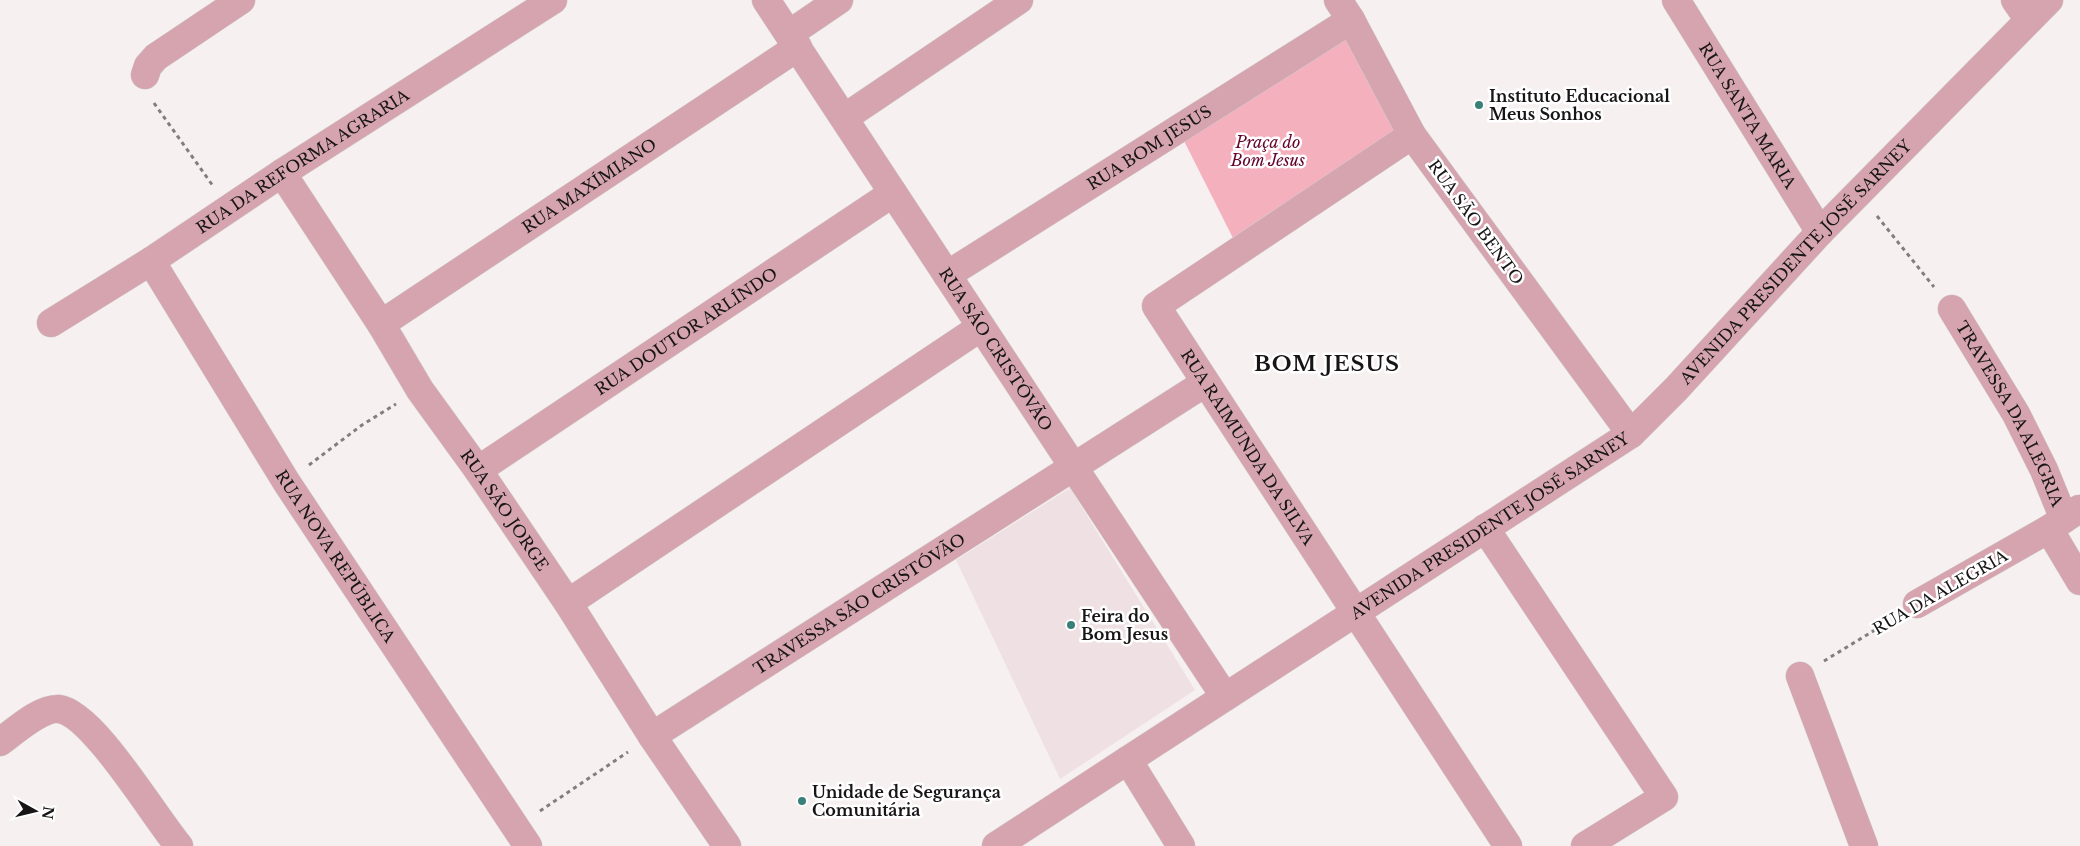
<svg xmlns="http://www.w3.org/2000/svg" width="2080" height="846" viewBox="0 0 2080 846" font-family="'Libre Baskerville',serif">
	<rect width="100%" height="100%" fill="#f6f0f1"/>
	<path fill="#efe0e3" d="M 1070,488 L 1195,690 L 1060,779 L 956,560 Z"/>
	<path fill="#f5b0be" d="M 1351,20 L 1412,135 L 1239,250 L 1178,129 Z"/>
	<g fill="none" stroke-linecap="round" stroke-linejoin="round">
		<defs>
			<g id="minor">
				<path id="s1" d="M 766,0 L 1225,697"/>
				<path id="s2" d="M 1676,0 L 1820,232"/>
				<path d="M 2015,0 L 2029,20"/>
				<path d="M 789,34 L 839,0"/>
				<path d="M 145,75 L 148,66 L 156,57 L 241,0"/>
				<path d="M 844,118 L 1019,0"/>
				<path id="s3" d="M 1412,135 L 1156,306 L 1508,846"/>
				<path id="s4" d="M 282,173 L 381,324 L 420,390 L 478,470 L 568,603 L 652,736 L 727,846"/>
				<path id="s5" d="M 151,261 L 287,483 L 528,846"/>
				<path id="s6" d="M 947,275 L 1351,20"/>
				<path id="s7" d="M 1952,309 L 2016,414 L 2044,470 L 2064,519"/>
				<path id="s8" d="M 51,323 L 151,261 L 282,173 L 553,0"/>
				<path id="s9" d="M 381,324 L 798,47"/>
				<path id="s10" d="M 1631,434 L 1676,389 L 1820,232 L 2049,0"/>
				<path id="s11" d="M 478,470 L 893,193"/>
				<path d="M 1485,528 L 1664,797 L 1585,846"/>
				<path d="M 2049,529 L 2080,581"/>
				<path d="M 568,603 L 981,327"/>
				<path d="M 1917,604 L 2049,529 L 2079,509"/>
				<path d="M 1800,676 L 1864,846"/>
				<path id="s12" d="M 652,736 L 1205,383"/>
				<path d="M 0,742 C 14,732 41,707 59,709 C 93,713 155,818 179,846"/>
				<path d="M 996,846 L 1128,760"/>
			</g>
			<g id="tertiary">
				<path id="s13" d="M 1181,846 L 1128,760 L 1631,434 L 1412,135 L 1351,20 L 1338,0"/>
			</g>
		</defs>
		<use href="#minor" stroke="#d2cdce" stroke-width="29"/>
		<use href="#tertiary" stroke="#d2cdce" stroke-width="29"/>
		<path stroke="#827e7f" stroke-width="3" stroke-dasharray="4 4" stroke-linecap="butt" d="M 154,103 L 213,186
			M 1877,216 L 1934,287
			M 309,465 L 362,425 L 396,404
			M 1824,661 L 1893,619
			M 540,811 L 628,752"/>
		<use href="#minor" stroke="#d5a4ae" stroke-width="28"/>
		<use href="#tertiary" stroke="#d5a4ae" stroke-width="28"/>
	</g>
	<g fill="#398078" stroke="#fff" stroke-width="2">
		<circle cx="1479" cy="105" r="5"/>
		<circle cx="1071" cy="625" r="5"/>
		<circle cx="802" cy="801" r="5"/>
	</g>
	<g text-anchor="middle" stroke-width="5" stroke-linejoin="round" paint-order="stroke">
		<g font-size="16" font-weight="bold" fill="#171515" stroke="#fff" text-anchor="start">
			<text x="1489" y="102">Instituto Educacional<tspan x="1489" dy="18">Meus Sonhos</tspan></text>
			<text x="1081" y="622">Feira do<tspan x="1081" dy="18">Bom Jesus</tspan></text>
			<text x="812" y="798">Unidade de Segurança<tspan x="812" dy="18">Comunitária</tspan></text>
		</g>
		<g font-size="16" fill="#171515" stroke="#fff">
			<text dy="6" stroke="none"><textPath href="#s2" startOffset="136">RUA SANTA MARIA</textPath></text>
			<text dy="6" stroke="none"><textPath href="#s6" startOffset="239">RUA BOM JESUS</textPath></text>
			<text dy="6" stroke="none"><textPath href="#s8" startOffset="299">RUA DA REFORMA AGRARIA</textPath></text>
			<text dy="6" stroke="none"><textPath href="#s9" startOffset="250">RUA MAXÍMIANO</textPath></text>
			<text transform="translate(1476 222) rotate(54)" y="6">RUA SÃO BENTO</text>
			<text dy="6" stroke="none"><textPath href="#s10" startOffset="238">AVENIDA PRESIDENTE JOSÉ SARNEY</textPath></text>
			<text dy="6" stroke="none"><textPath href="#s11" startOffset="250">RUA DOUTOR ARLÍNDO</textPath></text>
			<text dy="6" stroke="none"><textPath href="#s1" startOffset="418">RUA SÃO CRISTÓVÃO</textPath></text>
			<text dy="6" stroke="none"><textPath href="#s7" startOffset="120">TRAVESSA DA ALEGRIA</textPath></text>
			<text dy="6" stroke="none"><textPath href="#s3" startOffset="476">RUA RAIMUNDA DA SILVA</textPath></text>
			<text dy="6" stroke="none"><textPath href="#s4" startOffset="404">RUA SÃO JORGE</textPath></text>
			<text dy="6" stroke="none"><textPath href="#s13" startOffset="532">AVENIDA PRESIDENTE JOSÉ SARNEY</textPath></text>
			<text dy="6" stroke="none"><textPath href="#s5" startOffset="348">RUA NOVA REPÚBLICA</textPath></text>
			<text transform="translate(1940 592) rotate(-30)" y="6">RUA DA ALEGRIA</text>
			<text dy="6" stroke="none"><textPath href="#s12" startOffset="246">TRAVESSA SÃO CRISTÓVÃO</textPath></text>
		</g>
		<g font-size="16" font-style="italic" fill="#65042b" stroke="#fff">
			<text x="1268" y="148">Praça do<tspan x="1268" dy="18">Bom Jesus</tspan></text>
		</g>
		<g font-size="21" font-weight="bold" letter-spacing="1" fill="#171515" stroke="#fff">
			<text x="1327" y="371">BOM JESUS</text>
		</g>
	</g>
	<g transform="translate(35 811) rotate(98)" stroke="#ffffff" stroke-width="4" paint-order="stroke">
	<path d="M0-4L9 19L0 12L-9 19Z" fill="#171515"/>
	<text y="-8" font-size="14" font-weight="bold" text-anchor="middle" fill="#171515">N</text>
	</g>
</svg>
